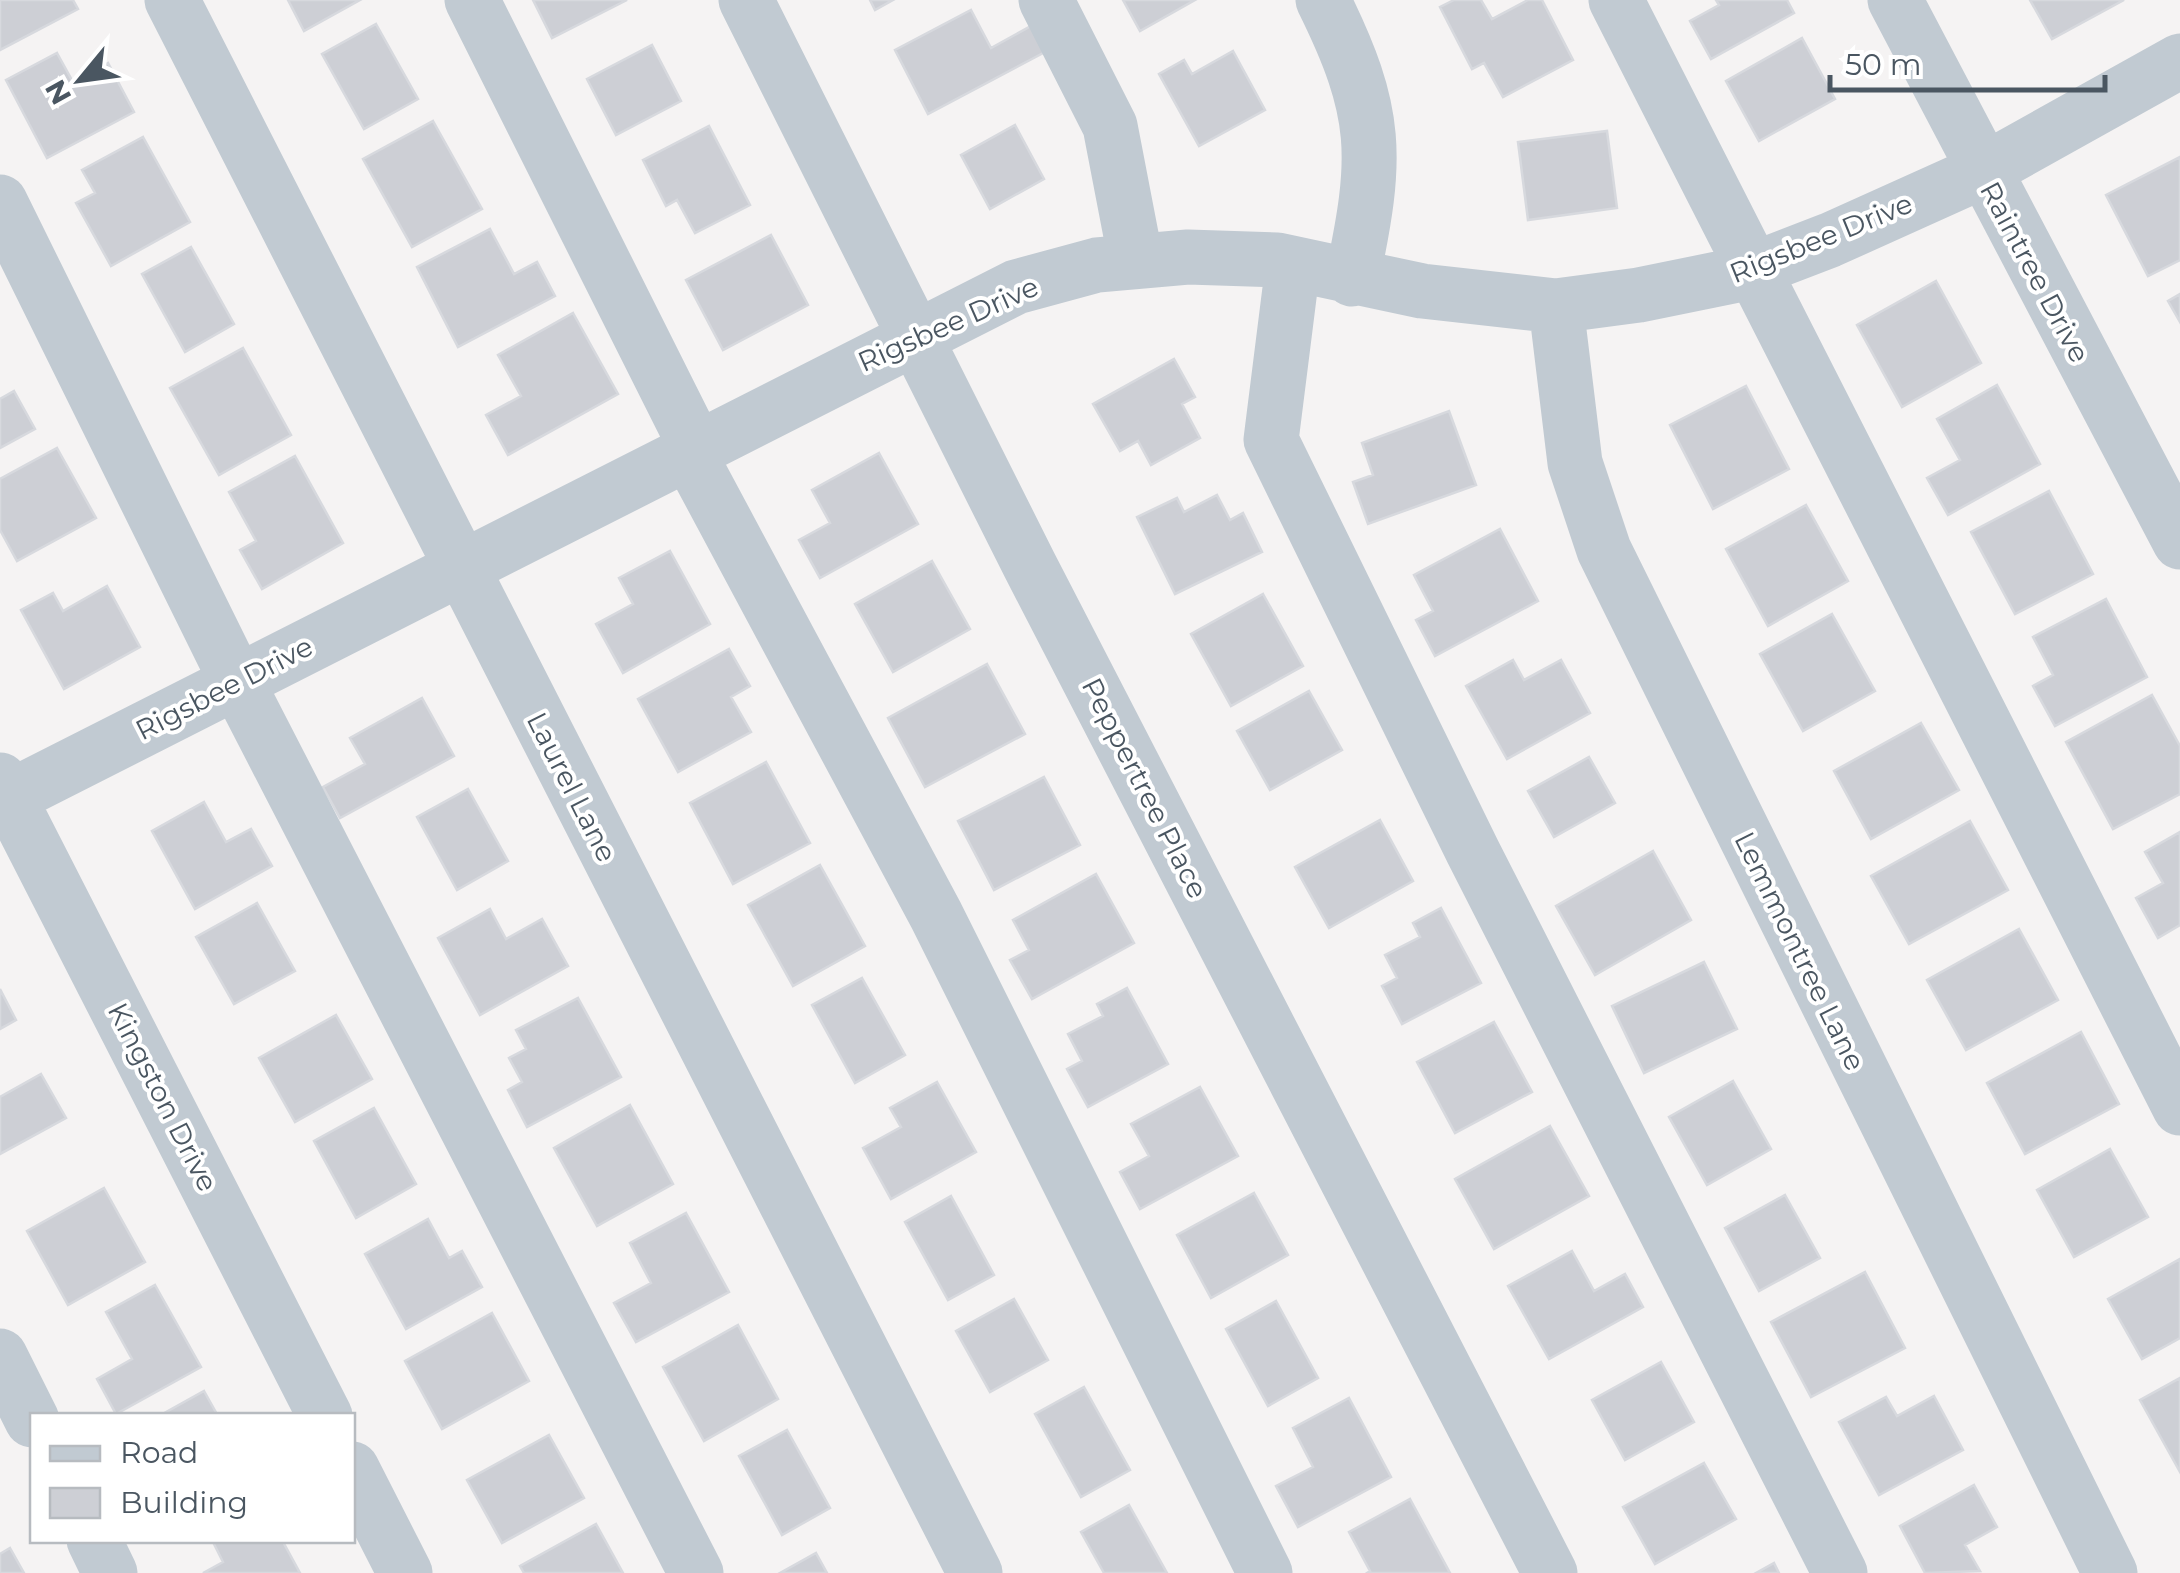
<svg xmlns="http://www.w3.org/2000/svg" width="2180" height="1573" viewBox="0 0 2180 1573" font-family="Montserrat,sans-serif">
	<rect width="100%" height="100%" fill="#f5f3f3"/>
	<path fill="#cdcfd5" stroke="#d7d9de" stroke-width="2.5" d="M 0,0 L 73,0 L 78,9 L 0,50 Z
		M 288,0 L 360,0 L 304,31 Z
		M 533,0 L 627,0 L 552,38 Z
		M 870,0 L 893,0 L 875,10 Z
		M 1123,0 L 1195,0 L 1140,31 Z
		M 1454,0 L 1481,0 L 1492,19 L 1528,0 L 1542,0 L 1573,60 L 1503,97 L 1484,63 L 1472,69 L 1440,7 Z
		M 1716,0 L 1787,0 L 1794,13 L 1711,59 L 1690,21 L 1719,5 Z
		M 2030,0 L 2124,0 L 2052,39 Z
		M 971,10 L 991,48 L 1031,26 L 1045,52 L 928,114 L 895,50 Z
		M 376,24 L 418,99 L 364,129 L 322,54 Z
		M 1802,38 L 1835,99 L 1759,141 L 1726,81 Z
		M 652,45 L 681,101 L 616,135 L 587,79 Z
		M 1233,51 L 1265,110 L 1199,146 L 1159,74 L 1184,60 L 1192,74 Z
		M 57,53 L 73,82 L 108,63 L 134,112 L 47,158 L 6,80 Z
		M 433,121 L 482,209 L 412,247 L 363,159 Z
		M 1015,125 L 1044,179 L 990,209 L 961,155 Z
		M 709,126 L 750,205 L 695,233 L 677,200 L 666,206 L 643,160 Z
		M 1607,131 L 1617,208 L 1528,220 L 1518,142 Z
		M 143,137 L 190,222 L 111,266 L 76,203 L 95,193 L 82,170 Z
		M 2180,157 L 2180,260 L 2148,276 L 2106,195 Z
		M 490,229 L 514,274 L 537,262 L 555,296 L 458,347 L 417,267 Z
		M 771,235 L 808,305 L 723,350 L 686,280 Z
		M 191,247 L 234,324 L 185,352 L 142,274 Z
		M 1936,281 L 1981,363 L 1902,407 L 1857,325 Z
		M 2180,294 L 2180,322 L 2168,301 Z
		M 573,313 L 618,394 L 508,455 L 486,415 L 521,396 L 498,355 Z
		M 243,348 L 291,435 L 219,475 L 170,388 Z
		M 1174,359 L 1195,397 L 1182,404 L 1200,438 L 1151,465 L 1138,441 L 1120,451 L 1093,404 Z
		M 1997,385 L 2040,464 L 1948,515 L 1927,478 L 1960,460 L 1937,419 Z
		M 1746,386 L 1789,469 L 1713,509 L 1670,425 Z
		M 14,391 L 35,429 L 0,448 L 0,399 Z
		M 1449,411 L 1476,485 L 1368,524 L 1353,482 L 1373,475 L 1362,443 Z
		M 57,448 L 96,518 L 17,561 L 0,530 L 0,479 Z
		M 879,453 L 918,524 L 820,578 L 799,540 L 830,523 L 812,490 Z
		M 295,456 L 343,543 L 262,589 L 240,550 L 256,541 L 229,492 Z
		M 2049,491 L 2093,574 L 2015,614 L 1971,532 Z
		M 1217,495 L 1230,520 L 1243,513 L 1262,552 L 1175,594 L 1137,517 L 1177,498 L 1184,512 Z
		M 1806,505 L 1848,581 L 1768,626 L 1726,549 Z
		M 1500,529 L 1538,601 L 1435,656 L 1416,620 L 1433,611 L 1414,575 Z
		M 670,551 L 710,624 L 623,673 L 596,624 L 633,604 L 619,578 Z
		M 932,561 L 970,629 L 893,672 L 855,604 Z
		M 107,586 L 140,647 L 64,689 L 21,610 L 53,593 L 63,611 Z
		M 1263,594 L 1303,666 L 1231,706 L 1191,634 Z
		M 2106,599 L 2147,677 L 2055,726 L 2033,686 L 2053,675 L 2033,637 Z
		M 1832,614 L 1875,691 L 1803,731 L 1760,654 Z
		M 729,649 L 750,686 L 731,697 L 751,732 L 678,772 L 638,699 Z
		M 1513,660 L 1524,680 L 1561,660 L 1590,713 L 1507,759 L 1466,686 Z
		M 987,664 L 1025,734 L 925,787 L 888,718 Z
		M 1309,691 L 1342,750 L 1270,790 L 1237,731 Z
		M 2152,695 L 2180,746 L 2180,794 L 2113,829 L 2066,742 Z
		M 422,698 L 454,756 L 340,818 L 323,787 L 365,764 L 350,738 Z
		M 1921,723 L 1959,790 L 1871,839 L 1834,771 Z
		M 1589,757 L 1615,803 L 1554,837 L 1528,791 Z
		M 766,762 L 810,843 L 733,884 L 690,803 Z
		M 1044,777 L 1080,845 L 994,890 L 958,821 Z
		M 468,789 L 508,861 L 457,890 L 417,817 Z
		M 204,802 L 226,842 L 251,829 L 272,866 L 195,909 L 152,831 Z
		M 1380,820 L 1413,881 L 1329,928 L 1295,867 Z
		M 1970,821 L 2008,890 L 1909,944 L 1871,876 Z
		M 2180,832 L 2180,925 L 2158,938 L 2136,898 L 2163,883 L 2145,852 Z
		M 1653,851 L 1691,920 L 1595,975 L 1556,906 Z
		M 820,865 L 865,946 L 793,986 L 748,905 Z
		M 1096,874 L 1134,943 L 1032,999 L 1010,960 L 1029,950 L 1013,920 Z
		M 257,903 L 295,971 L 234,1004 L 196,937 Z
		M 1441,908 L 1481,983 L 1402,1024 L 1382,986 L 1397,978 L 1385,955 L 1420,937 L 1413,923 Z
		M 490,909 L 506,939 L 542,919 L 568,966 L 480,1015 L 438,938 Z
		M 2019,929 L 2058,1000 L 1966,1050 L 1927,980 Z
		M 1704,962 L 1737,1029 L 1644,1073 L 1612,1006 Z
		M 862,978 L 905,1055 L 855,1083 L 812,1005 Z
		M 1127,988 L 1168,1064 L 1088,1107 L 1067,1069 L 1082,1061 L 1068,1034 L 1103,1016 L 1097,1004 Z
		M 0,989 L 16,1020 L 0,1029 Z
		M 578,998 L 621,1077 L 527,1127 L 508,1090 L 522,1082 L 509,1058 L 526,1049 L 516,1030 Z
		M 336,1015 L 372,1079 L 295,1122 L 259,1058 Z
		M 1494,1022 L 1532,1092 L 1455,1133 L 1417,1062 Z
		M 2081,1032 L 2119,1104 L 2025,1154 L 1987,1083 Z
		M 41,1074 L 66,1118 L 0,1154 L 0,1097 Z
		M 1733,1081 L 1771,1149 L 1707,1185 L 1669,1117 Z
		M 937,1082 L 976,1152 L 891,1199 L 863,1148 L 901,1127 L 890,1108 Z
		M 1200,1087 L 1238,1156 L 1140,1209 L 1120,1172 L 1149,1156 L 1131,1124 Z
		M 630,1105 L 673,1184 L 597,1226 L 554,1148 Z
		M 374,1108 L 416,1184 L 356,1218 L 314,1141 Z
		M 1550,1126 L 1589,1196 L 1494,1249 L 1455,1179 Z
		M 2110,1149 L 2148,1217 L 2074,1257 L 2037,1190 Z
		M 104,1188 L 145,1262 L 68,1305 L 27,1231 Z
		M 1254,1193 L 1288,1255 L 1211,1298 L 1177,1235 Z
		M 1785,1195 L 1820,1258 L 1759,1291 L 1725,1228 Z
		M 951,1196 L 994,1275 L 948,1300 L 905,1222 Z
		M 686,1213 L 729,1292 L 636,1342 L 614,1303 L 651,1283 L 630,1243 Z
		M 428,1219 L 449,1258 L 462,1251 L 482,1287 L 406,1329 L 365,1254 Z
		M 1572,1251 L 1594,1291 L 1625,1274 L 1643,1307 L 1549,1359 L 1508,1286 Z
		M 2180,1259 L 2180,1338 L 2142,1359 L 2108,1299 Z
		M 1865,1272 L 1905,1348 L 1811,1397 L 1771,1322 Z
		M 155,1285 L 201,1367 L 116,1414 L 97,1379 L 132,1359 L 106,1312 Z
		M 1014,1299 L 1048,1360 L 990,1392 L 956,1331 Z
		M 1276,1301 L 1318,1378 L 1268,1406 L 1226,1329 Z
		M 492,1313 L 529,1381 L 442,1429 L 405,1361 Z
		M 738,1325 L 778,1399 L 704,1441 L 663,1367 Z
		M 1661,1362 L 1694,1422 L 1625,1460 L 1592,1400 Z
		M 2180,1378 L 2180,1472 L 2140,1400 Z
		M 1084,1387 L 1130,1470 L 1081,1497 L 1035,1414 Z
		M 204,1391 L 218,1416 L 159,1416 Z
		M 1934,1396 L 1963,1450 L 1879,1495 L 1839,1422 L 1886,1397 L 1897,1416 Z
		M 1349,1398 L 1391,1477 L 1298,1527 L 1276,1486 L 1313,1467 L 1293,1428 Z
		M 787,1430 L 830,1508 L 782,1535 L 739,1456 Z
		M 549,1435 L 584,1498 L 502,1543 L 467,1480 Z
		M 1704,1463 L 1736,1519 L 1655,1564 L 1623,1507 Z
		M 1974,1485 L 1997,1527 L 1965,1545 L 1980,1571 L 1925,1573 L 1900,1526 Z
		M 1410,1499 L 1450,1573 L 1367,1573 L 1370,1571 L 1349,1532 Z
		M 1129,1505 L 1167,1573 L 1104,1573 L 1081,1532 Z
		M 596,1524 L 623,1573 L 524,1573 L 520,1566 Z
		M 212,1540 L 282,1540 L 300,1573 L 203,1573 L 223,1562 Z
		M 10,1548 L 24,1573 L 0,1573 L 0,1554 Z
		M 816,1553 L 827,1573 L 780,1573 Z
		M 1774,1563 L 1779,1573 L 1756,1573 Z"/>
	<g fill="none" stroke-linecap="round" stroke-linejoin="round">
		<path stroke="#c1cad2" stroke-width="55" d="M 172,0 L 975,1573
			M 472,0 L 696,447
			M 746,0 L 1029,564 L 1550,1573
			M 1046,0 L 1110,126 L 1136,261
			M 1323,0 C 1379,113 1378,157 1352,279
			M 1616,0 L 2180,1108
			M 1895,0 L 2180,542
			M 0,202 L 237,682 L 696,1573
			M 1293,265 L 1271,440 L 1473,852 L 1840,1573
			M 1556,306 L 1575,463 L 1604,550 L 2110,1573
			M 688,452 L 936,915 L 1265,1573
			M 0,780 L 325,1416
			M 0,802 L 1016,287 L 1097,265 L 1188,257 L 1277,260 L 1422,291 L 1556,306 L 1639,295 L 1742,274 L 1830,240 L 1981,172 L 2180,61
			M 0,1356 L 32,1420
			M 352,1469 L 405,1573
			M 94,1540 L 110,1573"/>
	</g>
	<g text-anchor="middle" stroke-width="8" stroke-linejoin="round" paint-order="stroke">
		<g font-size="28" fill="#4a5661" stroke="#fff">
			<text transform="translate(1821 238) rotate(-22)" y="10">Rigsbee Drive</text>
			<text transform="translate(2035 272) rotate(62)" y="10">Raintree Drive</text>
			<text transform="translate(948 324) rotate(-24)" y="10">Rigsbee Drive</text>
			<text transform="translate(224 688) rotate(-27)" y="10">Rigsbee Drive</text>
			<text transform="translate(572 787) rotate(63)" y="10">Laurel Lane</text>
			<text transform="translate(1145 788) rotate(63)" y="10">Peppertree Place</text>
			<text transform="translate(1800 951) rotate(64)" y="10">Lemmontree Lane</text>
			<text transform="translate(163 1097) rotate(63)" y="10">Kingston Drive</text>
		</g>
	</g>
	<rect x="30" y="1413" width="325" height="130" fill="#ffffff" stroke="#b7bbc0" stroke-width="2.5"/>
	<rect x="50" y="1446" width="50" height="15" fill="#c1cad2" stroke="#b7bbc0" stroke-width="2.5"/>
	<text x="120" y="1463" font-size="30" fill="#4a5661">Road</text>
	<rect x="50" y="1488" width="50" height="30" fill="#cdcfd5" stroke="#b7bbc0" stroke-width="2.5"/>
	<text x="120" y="1513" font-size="30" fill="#4a5661">Building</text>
	<g transform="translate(80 80) rotate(241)" stroke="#ffffff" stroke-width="8" paint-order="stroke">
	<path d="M0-8L18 38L0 25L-18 38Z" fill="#4a5661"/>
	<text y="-15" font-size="28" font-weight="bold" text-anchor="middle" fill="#4a5661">N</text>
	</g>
	<path d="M1830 75v15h275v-15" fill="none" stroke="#4a5661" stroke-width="5"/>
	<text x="1845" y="75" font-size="30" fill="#4a5661" stroke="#ffffff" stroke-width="8" paint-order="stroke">50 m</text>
</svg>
